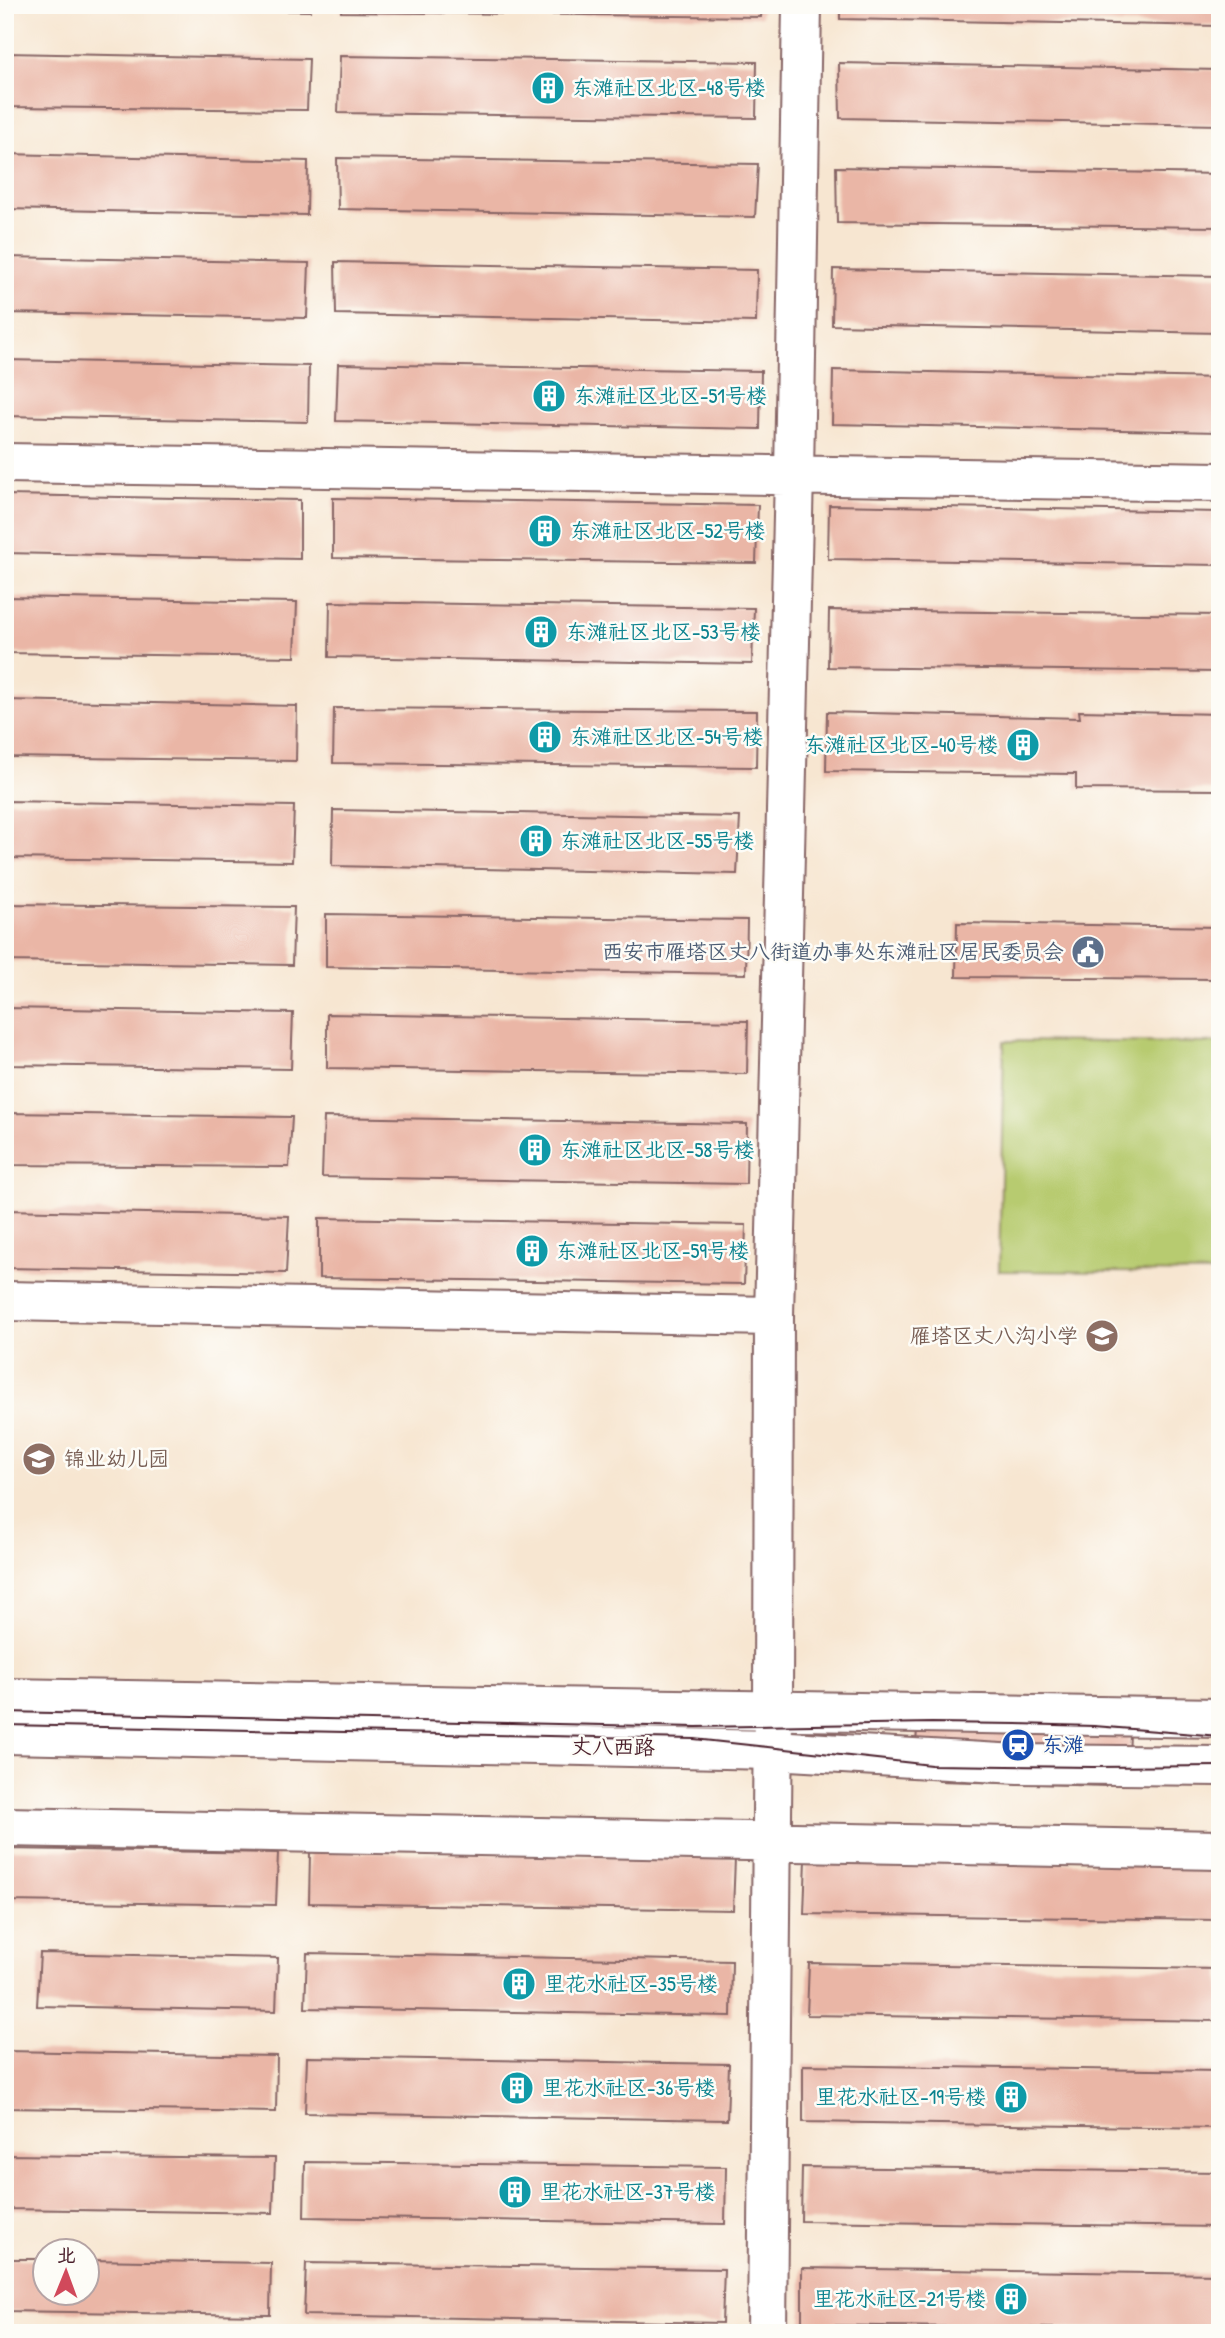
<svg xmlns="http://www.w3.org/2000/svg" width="1225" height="2338" viewBox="0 0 1225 2338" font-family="'Patrick Hand','LXGW WenKai TC',sans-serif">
	<rect width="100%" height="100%" fill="#fdfcf7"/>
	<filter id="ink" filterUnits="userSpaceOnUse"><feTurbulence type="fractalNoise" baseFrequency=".0143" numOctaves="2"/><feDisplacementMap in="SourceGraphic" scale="14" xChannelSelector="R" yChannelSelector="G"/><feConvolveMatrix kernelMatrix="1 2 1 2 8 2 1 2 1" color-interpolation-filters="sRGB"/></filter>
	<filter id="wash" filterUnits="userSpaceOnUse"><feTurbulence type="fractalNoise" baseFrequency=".00686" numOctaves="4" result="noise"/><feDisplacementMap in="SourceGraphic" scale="28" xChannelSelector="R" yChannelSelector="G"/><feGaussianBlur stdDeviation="1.57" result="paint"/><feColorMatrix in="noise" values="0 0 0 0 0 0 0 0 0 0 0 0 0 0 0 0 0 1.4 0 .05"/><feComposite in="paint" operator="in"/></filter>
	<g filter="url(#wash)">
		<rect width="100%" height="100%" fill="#f7e6d1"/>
		<path fill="#b7cb6f" stroke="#80754d" stroke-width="2" d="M 1004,1041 L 1220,1043 L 1220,1273 L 999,1271 Z"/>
		<g id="blocks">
			<path fill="#eab6a6" d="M 112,5 L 311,5 L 310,11 L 112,8 Z
				M 341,5 L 762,5 L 761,17 L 341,12 Z
				M 840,5 L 1220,5 L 1220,26 L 840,19 Z
				M 5,53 L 309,59 L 307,110 L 5,107 Z
				M 340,56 L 757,62 L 756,118 L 338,113 Z
				M 839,63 L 1220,70 L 1220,125 L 840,118 Z
				M 5,154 L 308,161 L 307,215 L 5,209 Z
				M 337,158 L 758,164 L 755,217 L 338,209 Z
				M 836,167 L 1220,174 L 1220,227 L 837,223 Z
				M 5,257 L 309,263 L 307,318 L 5,313 Z
				M 335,262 L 757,270 L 756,322 L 336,314 Z
				M 833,269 L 1220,276 L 1220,333 L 832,325 Z
				M 5,360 L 309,366 L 308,422 L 5,416 Z
				M 338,364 L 761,371 L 760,429 L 336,421 Z
				M 833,370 L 1220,378 L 1220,432 L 832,424 Z
				M 5,495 L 300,500 L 300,559 L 5,553 Z
				M 333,498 L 758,505 L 756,563 L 333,558 Z
				M 829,505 L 1220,512 L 1220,565 L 828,559 Z
				M 5,597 L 297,602 L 295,657 L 5,653 Z
				M 330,602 L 754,608 L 752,664 L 329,657 Z
				M 829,610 L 1220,615 L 1220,672 L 828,667 Z
				M 5,700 L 297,706 L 296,761 L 5,757 Z
				M 334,708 L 757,711 L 756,767 L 333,763 Z
				M 1079,711 L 1220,714 L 1220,790 L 1076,789 L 1076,774 L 826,771 L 827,712 L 1080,718 Z
				M 5,801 L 294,806 L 292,862 L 5,858 Z
				M 333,810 L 740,817 L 737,874 L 332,866 Z
				M 5,904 L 294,907 L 292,965 L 5,961 Z
				M 326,914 L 747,920 L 746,974 L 326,967 Z
				M 957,923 L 1220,927 L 1220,979 L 956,977 Z
				M 5,1008 L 293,1013 L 291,1069 L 5,1065 Z
				M 327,1014 L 748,1021 L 747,1074 L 327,1068 Z
				M 5,1113 L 292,1117 L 289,1167 L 5,1165 Z
				M 324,1117 L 747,1124 L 746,1184 L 322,1177 Z
				M 5,1210 L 289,1216 L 286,1273 L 5,1268 Z
				M 319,1218 L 746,1225 L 744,1284 L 319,1278 Z
				M 917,1730 L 1130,1733 L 1129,1758 L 1105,1786 L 939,1781 L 915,1757 Z
				M 5,1849 L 278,1853 L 276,1905 L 5,1901 Z
				M 310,1852 L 735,1858 L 733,1910 L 309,1903 Z
				M 806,1859 L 1220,1865 L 1220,1920 L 804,1914 Z
				M 40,1953 L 278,1958 L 276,2011 L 37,2006 Z
				M 307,1953 L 732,1961 L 731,2016 L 305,2008 Z
				M 809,1963 L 1220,1969 L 1220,2021 L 807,2015 Z
				M 5,2051 L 277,2056 L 276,2112 L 5,2108 Z
				M 307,2057 L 729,2064 L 727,2120 L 305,2113 Z
				M 803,2065 L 1220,2071 L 1220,2128 L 803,2122 Z
				M 5,2155 L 275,2158 L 273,2213 L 5,2209 Z
				M 305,2162 L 726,2167 L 725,2224 L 304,2217 Z
				M 802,2167 L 1220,2172 L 1220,2227 L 801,2221 Z
				M 5,2259 L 46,2259 L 46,2292 L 88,2292 L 88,2260 L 271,2263 L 270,2315 L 5,2311 Z
				M 306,2263 L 724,2269 L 722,2323 L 304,2315 Z
				M 802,2268 L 1220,2274 L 1220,2330 L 802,2325 Z"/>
		</g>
	</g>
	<g filter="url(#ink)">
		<use href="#blocks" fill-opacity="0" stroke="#876565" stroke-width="2"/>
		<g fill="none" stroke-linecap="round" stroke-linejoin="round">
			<defs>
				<path id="minor" d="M 5,463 L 1220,482
					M 5,1301 L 774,1316
					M 5,1827 L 1220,1850
					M 767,2333 L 773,1712 L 774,1316 L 794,474 L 802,5"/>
				<path id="major" d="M 5,1698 L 1220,1718
					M 5,1734 L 772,1750 L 1018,1764 L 1220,1766"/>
			</defs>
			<use href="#minor" stroke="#876565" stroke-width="42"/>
			<use href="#major" stroke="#876565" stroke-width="42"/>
			<use href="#minor" stroke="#fff" stroke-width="38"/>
			<use href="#major" stroke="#fff" stroke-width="38"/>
			<path stroke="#4a1f2b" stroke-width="2" d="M 5,1712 L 696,1727 L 932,1723 L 1017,1724 L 1094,1726 L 1220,1736
				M 5,1725 L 694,1739 L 931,1765 L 1093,1767 L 1220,1766"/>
		</g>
	</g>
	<defs>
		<symbol id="building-disc" viewBox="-11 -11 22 22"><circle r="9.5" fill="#0f9aa8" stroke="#fdfcf7"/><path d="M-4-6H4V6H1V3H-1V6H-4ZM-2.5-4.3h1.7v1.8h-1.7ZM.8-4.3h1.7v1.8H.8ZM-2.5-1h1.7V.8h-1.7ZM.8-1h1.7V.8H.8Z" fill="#fff"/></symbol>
		<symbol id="civic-disc" viewBox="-11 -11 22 22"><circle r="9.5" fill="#5c6f8a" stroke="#fdfcf7"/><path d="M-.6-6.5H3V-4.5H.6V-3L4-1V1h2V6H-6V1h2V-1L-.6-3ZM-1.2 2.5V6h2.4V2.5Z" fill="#fff"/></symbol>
		<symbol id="school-disc" viewBox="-11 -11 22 22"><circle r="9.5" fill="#8d6e63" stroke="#fdfcf7"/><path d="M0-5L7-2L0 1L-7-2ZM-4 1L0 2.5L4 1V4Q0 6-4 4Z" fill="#fff"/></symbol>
		<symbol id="station-disc" viewBox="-11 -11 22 22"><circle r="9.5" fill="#1a4fb4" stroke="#fdfcf7"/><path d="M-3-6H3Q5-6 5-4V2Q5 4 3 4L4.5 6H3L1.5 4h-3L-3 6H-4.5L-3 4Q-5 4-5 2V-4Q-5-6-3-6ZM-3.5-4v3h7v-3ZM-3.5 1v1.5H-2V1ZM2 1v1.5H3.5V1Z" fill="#fff"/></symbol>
	</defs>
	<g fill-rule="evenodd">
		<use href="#building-disc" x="529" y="69" width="38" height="38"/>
		<use href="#building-disc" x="530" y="377" width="38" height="38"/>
		<use href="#building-disc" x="526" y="512" width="38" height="38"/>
		<use href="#building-disc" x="522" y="613" width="38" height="38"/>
		<use href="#building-disc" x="526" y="718" width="38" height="38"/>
		<use href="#building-disc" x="1004" y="726" width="38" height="38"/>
		<use href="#building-disc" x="517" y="822" width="38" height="38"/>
		<use href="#civic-disc" x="1069" y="933" width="38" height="38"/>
		<use href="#building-disc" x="516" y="1131" width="38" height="38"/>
		<use href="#building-disc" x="513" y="1232" width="38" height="38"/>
		<use href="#school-disc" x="1083" y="1317" width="38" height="38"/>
		<use href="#school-disc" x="20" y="1440" width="38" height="38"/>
		<use href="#station-disc" x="999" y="1726" width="38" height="38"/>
		<use href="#building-disc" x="500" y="1965" width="38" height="38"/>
		<use href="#building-disc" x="498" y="2069" width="38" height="38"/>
		<use href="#building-disc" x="992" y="2078" width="38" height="38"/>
		<use href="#building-disc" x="496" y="2173" width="38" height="38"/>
		<use href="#building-disc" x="992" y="2280" width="38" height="38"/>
	</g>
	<g text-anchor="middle" stroke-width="5" stroke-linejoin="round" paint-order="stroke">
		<g font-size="21" fill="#0d838f" stroke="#fdfcf7" text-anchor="start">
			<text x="572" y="95">东滩社区北区-48号楼</text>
			<text x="574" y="403">东滩社区北区-51号楼</text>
			<text x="570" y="538">东滩社区北区-52号楼</text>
			<text x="566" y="639">东滩社区北区-53号楼</text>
			<text x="570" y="744">东滩社区北区-54号楼</text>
			<text x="998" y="752" text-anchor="end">东滩社区北区-40号楼</text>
			<text x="560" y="848">东滩社区北区-55号楼</text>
			<text x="560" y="1157">东滩社区北区-58号楼</text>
			<text x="556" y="1258">东滩社区北区-59号楼</text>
			<text x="544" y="1991">里花水社区-35号楼</text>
			<text x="542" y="2095">里花水社区-36号楼</text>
			<text x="986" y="2104" text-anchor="end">里花水社区-19号楼</text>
			<text x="540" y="2199">里花水社区-37号楼</text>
			<text x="986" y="2306" text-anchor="end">里花水社区-21号楼</text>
		</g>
		<g font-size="21" fill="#4e5e75" stroke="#fdfcf7" text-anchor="end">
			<text x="1064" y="959">西安市雁塔区丈八街道办事处东滩社区居民委员会</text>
		</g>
		<g font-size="21" fill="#785e54" stroke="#fdfcf7" text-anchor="end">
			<text x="1078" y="1343">雁塔区丈八沟小学</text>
			<text x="64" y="1466" text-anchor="start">锦业幼儿园</text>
		</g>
		<g font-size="21" fill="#164399" stroke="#fdfcf7" text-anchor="start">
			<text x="1042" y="1752">东滩</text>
		</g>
		<g font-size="21" fill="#4a1f2b" stroke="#fdfcf7">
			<text transform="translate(613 1747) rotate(1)" y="7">丈八西路</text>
		</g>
	</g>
	<rect width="1225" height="2338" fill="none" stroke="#fdfcf7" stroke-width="28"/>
	<g transform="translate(66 2272) rotate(1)"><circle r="33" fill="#fdfcf7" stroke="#b5a4a5" stroke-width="2"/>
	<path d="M0-5L12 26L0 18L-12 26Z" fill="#d1495b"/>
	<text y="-10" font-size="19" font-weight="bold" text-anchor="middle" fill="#4a1f2b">北</text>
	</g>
</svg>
